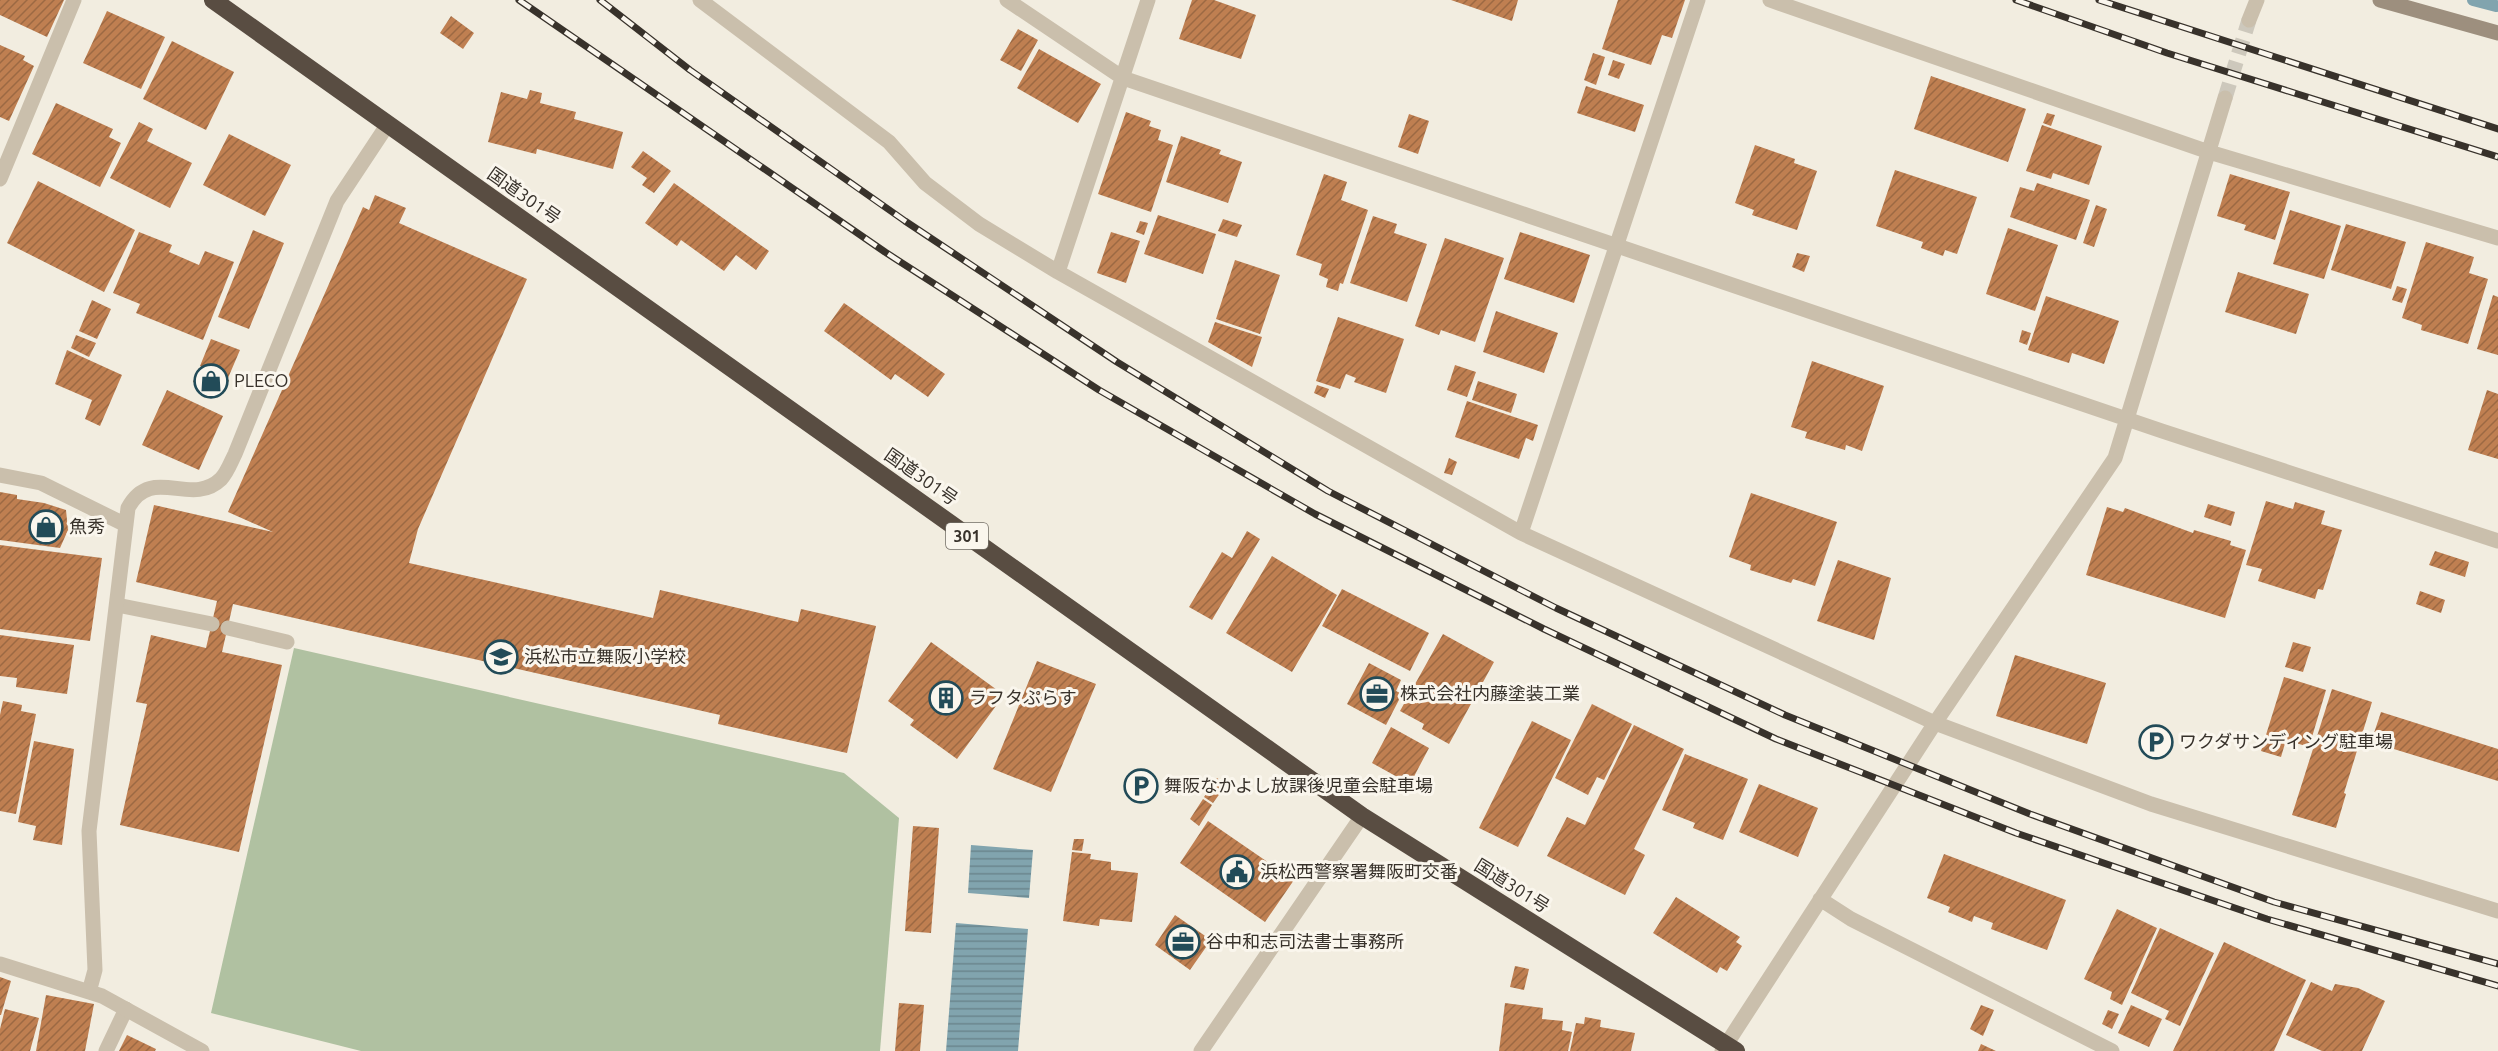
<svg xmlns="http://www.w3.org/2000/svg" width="2498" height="1051" viewBox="0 0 2498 1051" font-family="Ubuntu,'Noto Sans JP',sans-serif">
	<defs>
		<pattern id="water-rules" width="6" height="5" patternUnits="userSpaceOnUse" patternTransform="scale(1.5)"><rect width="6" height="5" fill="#81a4ae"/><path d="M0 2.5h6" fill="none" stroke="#6b868e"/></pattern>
		<pattern id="building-hatch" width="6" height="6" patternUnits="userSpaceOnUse" patternTransform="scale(1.5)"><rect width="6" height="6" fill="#bf7f51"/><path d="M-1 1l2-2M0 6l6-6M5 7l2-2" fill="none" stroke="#9c6943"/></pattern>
	</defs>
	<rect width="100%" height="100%" fill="#f2ede0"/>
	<path fill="#b0c1a1" d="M 294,648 L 844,773 L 899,818 L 880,1051 L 361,1051 L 211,1013 Z"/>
	<path fill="url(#water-rules)" d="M 971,845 L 1033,850 L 1029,898 L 968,893 Z
		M 956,923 L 1028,929 L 1018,1051 L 946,1051 Z"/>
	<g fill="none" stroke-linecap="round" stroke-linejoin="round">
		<path stroke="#81a4ae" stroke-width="12" d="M 2473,0 L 2496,6"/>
	</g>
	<path fill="url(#building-hatch)" d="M 0,0 L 64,0 L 47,37 L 0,15 Z
		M 1192,0 L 1214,0 L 1256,15 L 1241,59 L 1179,39 Z
		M 1451,0 L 1518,0 L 1512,21 Z
		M 1618,0 L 1685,0 L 1672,38 L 1662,35 L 1651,65 L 1602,49 Z
		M 107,11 L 165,37 L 141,89 L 83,63 Z
		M 451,16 L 474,33 L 463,49 L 440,33 Z
		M 1018,29 L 1038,40 L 1021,71 L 1000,60 Z
		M 172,41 L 234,72 L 206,130 L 143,99 Z
		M 0,45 L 25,56 L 23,60 L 34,66 L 9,121 L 0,117 Z
		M 1039,49 L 1101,84 L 1078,123 L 1017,88 Z
		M 1593,53 L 1605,57 L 1596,85 L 1584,80 Z
		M 1613,60 L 1625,64 L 1619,79 L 1608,75 Z
		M 1931,76 L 2026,109 L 2008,162 L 1914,129 Z
		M 1586,86 L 1644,105 L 1635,132 L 1577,113 Z
		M 530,90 L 542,93 L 540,103 L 576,112 L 574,119 L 623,132 L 613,169 L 537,149 L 536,154 L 488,142 L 501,92 L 527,99 Z
		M 56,103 L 113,129 L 109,137 L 121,143 L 100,187 L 32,154 Z
		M 1126,112 L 1151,121 L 1149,126 L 1161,130 L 1158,140 L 1173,145 L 1151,212 L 1098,194 Z
		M 2047,113 L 2055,115 L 2051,126 L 2043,123 Z
		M 1409,114 L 1429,121 L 1418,154 L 1398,147 Z
		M 139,122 L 153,129 L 147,141 L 192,163 L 170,208 L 110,178 Z
		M 2042,125 L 2102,146 L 2089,185 L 2053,173 L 2051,179 L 2026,171 Z
		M 229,134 L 291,165 L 265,216 L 203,185 Z
		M 1181,136 L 1221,150 L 1219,154 L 1242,162 L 1228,203 L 1166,182 Z
		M 1755,145 L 1795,159 L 1794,163 L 1817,171 L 1797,230 L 1752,215 L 1754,210 L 1735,203 Z
		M 643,151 L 671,171 L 654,193 L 642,185 L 647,178 L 631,167 Z
		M 1895,170 L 1977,197 L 1957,254 L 1945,250 L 1943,256 L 1921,248 L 1923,242 L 1876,226 Z
		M 1324,174 L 1347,182 L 1341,200 L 1368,210 L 1343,284 L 1340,283 L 1338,291 L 1326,287 L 1328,279 L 1319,275 L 1322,264 L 1296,255 Z
		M 2230,174 L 2290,192 L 2275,240 L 2244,230 L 2246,225 L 2217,216 Z
		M 38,181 L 135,230 L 104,292 L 7,243 Z
		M 674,183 L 769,251 L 756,270 L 736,255 L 724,271 L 681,240 L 677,246 L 645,223 Z
		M 2037,183 L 2090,200 L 2076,240 L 2010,217 L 2020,187 L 2034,191 Z
		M 375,195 L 406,208 L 399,223 L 527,279 L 418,529 L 409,563 L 653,618 L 660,590 L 798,622 L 801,609 L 876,626 L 847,753 L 718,724 L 720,715 L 233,604 L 222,652 L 282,665 L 239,852 L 120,825 L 147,704 L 136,702 L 151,635 L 206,648 L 217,601 L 136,582 L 154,505 L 273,532 L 228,512 L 363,207 L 369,210 Z
		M 2096,205 L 2107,209 L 2094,247 L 2083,243 Z
		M 2290,210 L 2341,226 L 2324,279 L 2273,264 Z
		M 1158,215 L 1216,234 L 1203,274 L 1144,254 Z
		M 1373,216 L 1397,224 L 1394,233 L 1427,244 L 1407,302 L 1350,283 Z
		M 1223,219 L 1242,225 L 1237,237 L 1218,231 Z
		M 1140,221 L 1148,223 L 1144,235 L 1136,232 Z
		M 2346,224 L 2406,242 L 2391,289 L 2331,270 Z
		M 2008,228 L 2058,245 L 2035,311 L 1986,294 Z
		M 253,230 L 284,243 L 249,329 L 218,317 Z
		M 139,232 L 172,245 L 169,252 L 199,265 L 205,251 L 234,262 L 203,340 L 136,313 L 140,304 L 113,293 Z
		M 1111,232 L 1140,241 L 1126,283 L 1097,273 Z
		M 1520,232 L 1590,255 L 1574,303 L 1504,279 Z
		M 1445,238 L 1504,258 L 1475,342 L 1441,330 L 1439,335 L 1415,326 Z
		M 2426,242 L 2474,257 L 2469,273 L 2488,279 L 2468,344 L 2421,330 L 2422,325 L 2402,318 Z
		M 1797,253 L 1810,256 L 1804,272 L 1792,267 Z
		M 1235,260 L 1280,275 L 1260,334 L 1216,319 Z
		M 2238,272 L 2309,294 L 2296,334 L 2225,312 Z
		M 2397,286 L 2407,289 L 2402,303 L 2392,300 Z
		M 2493,295 L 2498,297 L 2498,355 L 2477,349 Z
		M 2046,296 L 2119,321 L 2104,364 L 2072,353 L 2069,363 L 2028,350 Z
		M 92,300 L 111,309 L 97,339 L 79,331 Z
		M 844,303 L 945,374 L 928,397 L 895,374 L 891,380 L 824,331 Z
		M 1496,311 L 1558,333 L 1544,373 L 1483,352 Z
		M 1338,317 L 1404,339 L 1386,393 L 1354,382 L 1356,378 L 1346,374 L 1340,389 L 1316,381 Z
		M 1215,322 L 1262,337 L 1252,367 L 1208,342 Z
		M 2022,330 L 2031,333 L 2027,345 L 2019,342 Z
		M 76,335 L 96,343 L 89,357 L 71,348 Z
		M 211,339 L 240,350 L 228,378 L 200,366 Z
		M 67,350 L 122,375 L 100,426 L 85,419 L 92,400 L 55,384 Z
		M 1812,361 L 1884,386 L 1862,451 L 1846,445 L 1845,450 L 1805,438 L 1807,432 L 1791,427 Z
		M 1455,365 L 1476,372 L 1467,397 L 1447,390 Z
		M 199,368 L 229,380 L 223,394 L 193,382 Z
		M 1478,381 L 1517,394 L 1511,413 L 1472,400 Z
		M 1317,385 L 1329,389 L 1325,398 L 1314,393 Z
		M 167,390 L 223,416 L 199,470 L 142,445 Z
		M 2487,390 L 2498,394 L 2498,459 L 2468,450 Z
		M 1467,401 L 1538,425 L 1533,441 L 1526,438 L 1519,459 L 1455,437 Z
		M 1449,458 L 1457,462 L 1452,475 L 1444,473 Z
		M 0,492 L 17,495 L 17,499 L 44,503 L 66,510 L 68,530 L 60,548 L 0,540 Z
		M 1751,493 L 1837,522 L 1815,586 L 1793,579 L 1791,583 L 1750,570 L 1751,565 L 1729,557 Z
		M 2266,501 L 2293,509 L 2295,502 L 2325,511 L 2321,524 L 2342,530 L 2323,590 L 2318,589 L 2315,599 L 2258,581 L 2262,569 L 2246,565 Z
		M 2208,504 L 2235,512 L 2231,526 L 2204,517 Z
		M 2107,507 L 2123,512 L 2125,508 L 2193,533 L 2194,530 L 2231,541 L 2230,545 L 2246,550 L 2225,618 L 2086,575 Z
		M 1247,531 L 1260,539 L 1212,620 L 1189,607 L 1222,552 L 1232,558 Z
		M 0,545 L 102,558 L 90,641 L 0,629 Z
		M 2435,551 L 2469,562 L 2465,577 L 2429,565 Z
		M 1272,556 L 1337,595 L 1292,672 L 1226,633 Z
		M 1838,560 L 1891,578 L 1874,640 L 1817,621 Z
		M 1342,589 L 1429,633 L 1410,671 L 1322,626 Z
		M 2420,591 L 2445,600 L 2441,613 L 2416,604 Z
		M 1443,634 L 1494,662 L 1449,744 L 1422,729 L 1424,724 L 1400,711 Z
		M 0,635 L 74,645 L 67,694 L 16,687 L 17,678 L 0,676 Z
		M 931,642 L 1004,695 L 957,759 L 910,725 L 914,720 L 888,701 Z
		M 2293,642 L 2311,647 L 2303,672 L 2285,667 Z
		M 2015,655 L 2106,683 L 2087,744 L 1996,716 Z
		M 1037,661 L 1096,684 L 1051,792 L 993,769 Z
		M 1369,663 L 1401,680 L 1396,691 L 1402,694 L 1386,725 L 1347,704 Z
		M 2284,677 L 2326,690 L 2309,747 L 2286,740 L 2281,757 L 2261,751 Z
		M 2332,689 L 2372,702 L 2344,793 L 2346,794 L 2336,828 L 2292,815 Z
		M 3,701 L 22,705 L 21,711 L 36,714 L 16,814 L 0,811 L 0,715 Z
		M 1592,704 L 1632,724 L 1604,780 L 1597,777 L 1588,795 L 1555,778 Z
		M 2381,712 L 2498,749 L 2498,781 L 2371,742 Z
		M 1532,721 L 1571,740 L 1518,847 L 1479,828 Z
		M 1634,725 L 1684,749 L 1634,849 L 1645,855 L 1625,895 L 1547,856 L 1567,817 L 1585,825 Z
		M 1391,727 L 1429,748 L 1410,784 L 1372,763 Z
		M 34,741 L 74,749 L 62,845 L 33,840 L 36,826 L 18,822 Z
		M 1685,754 L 1748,779 L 1723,840 L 1693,828 L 1695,823 L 1662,810 Z
		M 1217,778 L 1226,785 L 1213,803 L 1204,797 Z
		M 1759,784 L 1818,808 L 1798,857 L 1739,832 Z
		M 1203,799 L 1212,805 L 1199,826 L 1190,819 Z
		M 1208,821 L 1294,880 L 1265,922 L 1180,863 Z
		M 913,826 L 939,828 L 931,933 L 905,931 Z
		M 1074,839 L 1084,839 L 1082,851 L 1072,850 Z
		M 1072,852 L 1091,854 L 1090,859 L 1111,862 L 1111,870 L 1138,873 L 1132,922 L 1100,919 L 1099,926 L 1063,921 Z
		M 1944,854 L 2066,900 L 2047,950 L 1991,929 L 1993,923 L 1974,916 L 1972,922 L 1948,912 L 1950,907 L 1927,898 Z
		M 1676,897 L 1740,937 L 1736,942 L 1742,946 L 1727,971 L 1720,967 L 1717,973 L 1653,933 Z
		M 2117,909 L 2157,928 L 2122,1005 L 2110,999 L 2112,992 L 2084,979 Z
		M 1175,915 L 1211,940 L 1190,970 L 1155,945 Z
		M 2160,928 L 2214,953 L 2180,1026 L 2165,1019 L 2169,1011 L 2131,993 Z
		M 2224,942 L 2306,980 L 2274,1051 L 2173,1051 Z
		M 1515,966 L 1529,969 L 1524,990 L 1510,987 Z
		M 0,977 L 11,981 L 1,1015 L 0,1015 Z
		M 2311,982 L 2332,991 L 2335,984 L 2358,988 L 2385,1001 L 2362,1051 L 2322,1051 L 2286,1035 Z
		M 46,995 L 94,1004 L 85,1051 L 36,1051 Z
		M 899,1003 L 924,1005 L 920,1051 L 895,1051 Z
		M 1505,1003 L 1543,1008 L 1542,1019 L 1563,1021 L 1562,1030 L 1572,1032 L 1568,1051 L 1499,1051 Z
		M 1981,1005 L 1994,1010 L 1983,1036 L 1970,1029 Z
		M 2131,1005 L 2162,1019 L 2149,1047 L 2118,1033 Z
		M 5,1009 L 39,1018 L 30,1051 L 0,1051 L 0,1029 Z
		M 2108,1010 L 2119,1014 L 2112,1029 L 2102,1024 Z
		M 1585,1017 L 1601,1020 L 1600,1027 L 1635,1033 L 1631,1051 L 1570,1051 L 1576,1023 L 1584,1024 Z
		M 127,1035 L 156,1049 L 155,1051 L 119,1051 Z
		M 1981,1044 L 1996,1051 L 1978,1051 Z"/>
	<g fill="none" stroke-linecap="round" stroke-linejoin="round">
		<path stroke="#cdc8bc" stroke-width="15" stroke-dasharray="15 8" stroke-linecap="butt" d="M 2225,98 L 2249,20"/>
		<path stroke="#cabfac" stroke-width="15" d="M 117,605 L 212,624
			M 228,628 L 287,642
			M 106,1051 L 126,1009"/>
		<path stroke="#cabfac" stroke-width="15" d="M 700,0 L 889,142 L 925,183 L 979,224 L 1058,272 L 1521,533 L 1935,723 L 2151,804 L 2498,911
			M 1007,0 L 1123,78 L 2162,431 L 2498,541
			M 1770,0 L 2209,152 L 2498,238
			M 2249,20 L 2257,0
			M 0,179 L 74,0
			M 1058,272 L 1148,0
			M 0,475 L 41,483 L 126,525
			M 1521,533 L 1698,0
			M 1820,899 L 1851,919 L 2112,1051
			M 0,964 L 102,996 L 202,1051
			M 89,992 L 95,970 L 89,831 L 128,508 C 151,464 191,508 221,479 C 227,473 231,462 235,454 L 337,201 L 388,124
			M 1201,1051 L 1362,816
			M 1722,1051 L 1935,723 L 2115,458 L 2225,98"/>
		<path stroke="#9d8f7e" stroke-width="15" d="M 2380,0 L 2498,33"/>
		<path stroke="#594d42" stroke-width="18" d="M 213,0 L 1362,816 L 1736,1051"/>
		<defs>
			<path id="rail" d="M 519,0 L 885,252 L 1099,390 L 1315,514 L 1544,629 L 1776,739 L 2016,833 L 2267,919 L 2498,986
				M 600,0 L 690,70 L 905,221 L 1117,362 L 1328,491 L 1556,608 L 1785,715 L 2030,814 L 2274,902 L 2498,964
				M 2016,0 L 2167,53 L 2498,157
				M 2099,0 L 2498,129"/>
		</defs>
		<use href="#rail" stroke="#38322b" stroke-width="7"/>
		<use href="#rail" stroke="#faf6ed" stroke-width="4.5" stroke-dasharray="14" stroke-linecap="butt"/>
	</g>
	<defs>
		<symbol id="shop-ring" viewBox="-11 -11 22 22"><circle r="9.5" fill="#faf6ed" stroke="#224b58" stroke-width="1.5"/><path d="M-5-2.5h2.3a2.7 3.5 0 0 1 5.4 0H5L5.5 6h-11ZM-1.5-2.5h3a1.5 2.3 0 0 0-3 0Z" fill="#224b58"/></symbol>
		<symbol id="school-ring" viewBox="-11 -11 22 22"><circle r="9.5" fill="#faf6ed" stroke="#224b58" stroke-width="1.5"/><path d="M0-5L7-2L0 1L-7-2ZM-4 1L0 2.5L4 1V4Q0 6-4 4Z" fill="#224b58"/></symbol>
		<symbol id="office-ring" viewBox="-11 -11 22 22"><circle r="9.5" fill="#faf6ed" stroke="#224b58" stroke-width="1.5"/><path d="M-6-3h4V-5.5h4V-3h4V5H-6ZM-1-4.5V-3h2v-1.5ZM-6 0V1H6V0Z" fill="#224b58"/></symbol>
		<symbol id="building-ring" viewBox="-11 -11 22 22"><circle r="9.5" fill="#faf6ed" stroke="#224b58" stroke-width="1.5"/><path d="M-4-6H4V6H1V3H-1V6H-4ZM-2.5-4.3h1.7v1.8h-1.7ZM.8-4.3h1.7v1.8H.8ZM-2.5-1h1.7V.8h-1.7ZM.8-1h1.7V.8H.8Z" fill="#224b58"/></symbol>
		<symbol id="parking-ring" viewBox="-11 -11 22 22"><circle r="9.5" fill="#faf6ed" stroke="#224b58" stroke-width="1.5"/><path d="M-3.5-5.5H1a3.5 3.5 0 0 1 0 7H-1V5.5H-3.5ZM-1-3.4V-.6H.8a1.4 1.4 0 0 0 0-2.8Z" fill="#224b58"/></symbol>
		<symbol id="civic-ring" viewBox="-11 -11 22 22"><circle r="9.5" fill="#faf6ed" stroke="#224b58" stroke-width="1.5"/><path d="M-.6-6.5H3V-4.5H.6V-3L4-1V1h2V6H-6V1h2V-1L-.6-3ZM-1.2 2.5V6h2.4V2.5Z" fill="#224b58"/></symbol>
	</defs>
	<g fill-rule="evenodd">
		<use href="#shop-ring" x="192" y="362" width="38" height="38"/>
		<use href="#shop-ring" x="27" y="508" width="38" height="38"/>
		<use href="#school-ring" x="482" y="638" width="38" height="38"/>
		<use href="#office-ring" x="1358" y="675" width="38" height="38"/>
		<use href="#building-ring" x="927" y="679" width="38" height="38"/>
		<use href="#parking-ring" x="2137" y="723" width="38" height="38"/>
		<use href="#parking-ring" x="1122" y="767" width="38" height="38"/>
		<use href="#civic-ring" x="1218" y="853" width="38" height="38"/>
		<use href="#office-ring" x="1164" y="923" width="38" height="38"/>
	</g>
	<g text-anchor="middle" stroke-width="6" stroke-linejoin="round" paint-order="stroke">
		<rect fill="#faf6ed" stroke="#726d65" stroke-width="1.5" x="946" y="523" width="42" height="26" rx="4.5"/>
		<g font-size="16" font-weight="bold" fill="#38322b">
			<text x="967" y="542">301</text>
		</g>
		<g font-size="18" fill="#38322b" stroke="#faf6ed">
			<text transform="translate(524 196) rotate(35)" y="6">国道301号</text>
			<text transform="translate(921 477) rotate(35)" y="6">国道301号</text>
			<text transform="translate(1512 886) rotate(32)" y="6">国道301号</text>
		</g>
		<g font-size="18" fill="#38322b" stroke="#faf6ed" text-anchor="start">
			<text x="234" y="387">PLECO</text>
			<text x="69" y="533">魚秀</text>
			<text x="524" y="663">浜松市立舞阪小学校</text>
			<text x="1400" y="700">株式会社内藤塗装工業</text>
			<text x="969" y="704">ラフタぷらす</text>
			<text x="2179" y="748">ワクダサンディング駐車場</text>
			<text x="1164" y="792">舞阪なかよし放課後児童会駐車場</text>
			<text x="1260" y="878">浜松西警察署舞阪町交番</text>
			<text x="1206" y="948">谷中和志司法書士事務所</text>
		</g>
	</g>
</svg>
